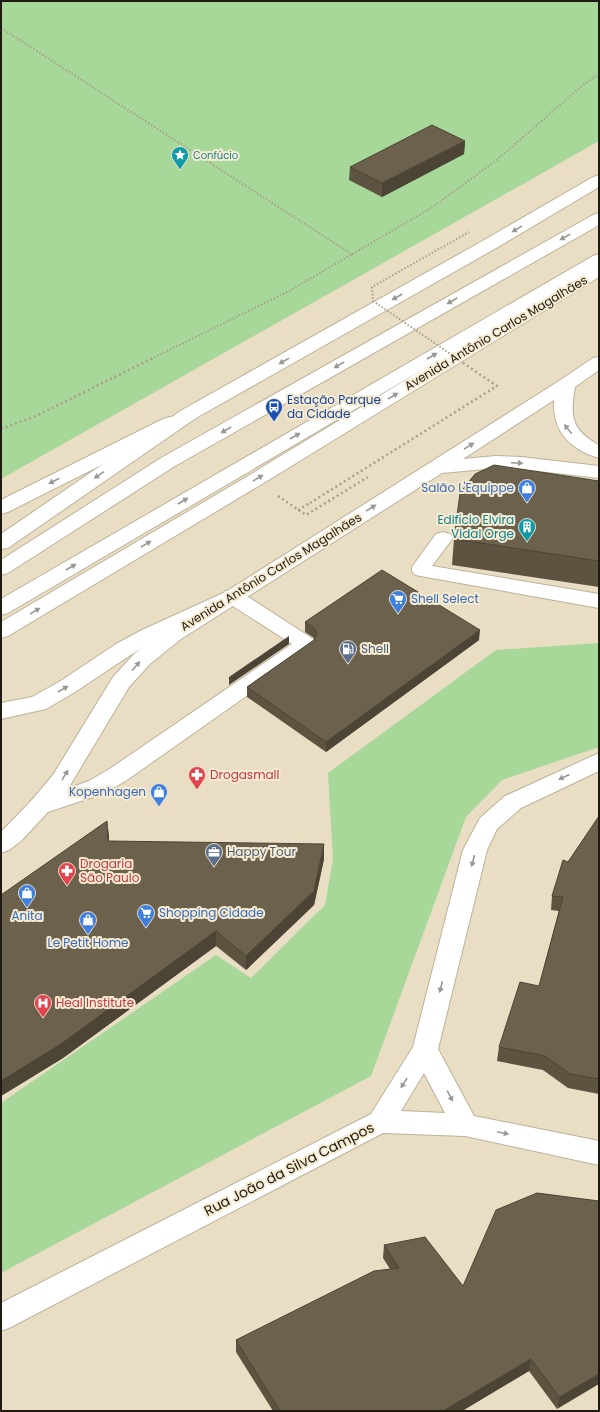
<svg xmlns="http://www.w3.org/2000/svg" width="600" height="1412" viewBox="0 0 600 1412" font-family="Poppins,sans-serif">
	<rect width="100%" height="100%" fill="#e9ddc4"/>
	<path fill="#a7d89a" d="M 1,1 L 599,1 L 599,141 L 1,479 Z
		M 599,643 L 599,747 L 502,780 L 466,817 L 371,1076 L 1,1273 L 1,1103 L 216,955 L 251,978 L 325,905 L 333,859 L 328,773 L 496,650 Z"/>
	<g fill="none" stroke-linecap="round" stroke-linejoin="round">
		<defs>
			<path id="service" d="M 599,213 L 599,225 L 175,466 L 8,573 L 1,575 L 1,560 L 161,458 L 593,215 Z
				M 599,254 L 599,266 L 8,613 L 1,615 L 1,599 L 593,256 Z
				M 443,532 L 450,534 L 453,538 L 432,566 L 599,594 L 599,608 L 415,575 L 412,571 L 412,567 L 436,534 Z
				M 232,590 L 239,591 L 313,639 L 316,644 L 313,649 L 127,780 L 105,793 L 39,815 L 31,813 L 28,807 L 31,801 L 89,781 L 111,768 L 292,644 L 225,601 L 222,596 L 225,591 Z"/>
			<path id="minor" d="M 599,753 L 599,771 L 521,808 L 497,829 L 487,850 L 438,1049 L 474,1116 L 599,1141 L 599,1165 L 465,1136 L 383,1133 L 11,1327 L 1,1331 L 1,1303 L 371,1114 L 413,1047 L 463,850 L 480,818 L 505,796 ZM 424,1073 L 445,1113 L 401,1111 Z"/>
			<path id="tertiary" d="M 599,357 L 599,370 L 575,387 C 570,416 571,430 599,445 L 599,458 C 570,450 552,431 554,400 L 463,459 L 496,456 L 521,457 L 599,466 L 599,478 L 521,469 L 496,468 L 442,473 L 181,639 L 150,664 L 129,687 L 69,787 L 47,813 L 21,841 L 9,850 L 1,853 L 1,832 L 31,801 L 53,775 L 113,677 L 134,654 L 167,629 L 559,381 L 593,358 Z
				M 170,417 L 177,419 L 179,423 L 177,427 L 8,512 L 1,514 L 1,500 L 163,419 Z"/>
			<path id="primary" d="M 599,175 L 599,187 L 498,247 L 196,418 L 8,548 L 1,549 L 1,534 L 182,410 L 486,239 L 593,177 Z
				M 599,265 L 599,277 L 262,484 L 8,636 L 1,638 L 1,622 L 248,476 L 593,266 Z
				M 232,589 L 239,591 L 242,596 L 239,601 L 156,640 L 132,654 L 75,692 L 46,709 L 1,719 L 1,703 L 32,697 L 59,682 L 116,644 L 142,630 Z"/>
		</defs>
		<use href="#service" stroke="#bdb29a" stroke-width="2"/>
		<use href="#minor" stroke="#bdb29a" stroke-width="2"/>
		<use href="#tertiary" stroke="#bdb29a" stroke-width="2"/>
		<use href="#primary" stroke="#bdb29a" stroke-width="2"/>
		<path stroke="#a99f8b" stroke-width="2" stroke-dasharray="1.5 2" stroke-linecap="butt" d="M 1,28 L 353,255
			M 151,359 L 289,291 L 433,207 L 498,159 L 583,85 L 599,74"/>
		<path stroke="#a99f8b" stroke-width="2.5" stroke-dasharray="2 3" stroke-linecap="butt" d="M 1,429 L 36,416 L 153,358
			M 278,496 L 306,515 L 368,477
			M 298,510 L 310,503"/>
		<use href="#service" fill="#fff" fill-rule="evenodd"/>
		<use href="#minor" fill="#fff" fill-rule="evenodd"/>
		<use href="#tertiary" fill="#fff" fill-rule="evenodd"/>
		<use href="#primary" fill="#fff" fill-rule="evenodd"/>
		<path stroke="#a99f8b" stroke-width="2" stroke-dasharray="1.5 2" stroke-linecap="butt" d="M 458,359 L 373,301 L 372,287 L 469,232"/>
		<path stroke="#a99f8b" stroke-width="2.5" stroke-dasharray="2 3" stroke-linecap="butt" d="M 310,503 L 497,386 L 456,358"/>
	</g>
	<path fill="#5d5341" d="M 465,141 L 464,154 L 382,197 L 349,180 L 350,167 Z
		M 599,481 L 599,587 L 452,565 L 454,539 Z
		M 305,622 L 479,640 L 326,752 L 247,697 L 247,687 L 314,640 L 314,638 L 305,632 Z
		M 599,816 L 599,1094 L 568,1088 L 543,1070 L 497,1061 L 499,1047 L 539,986 L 559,911 L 551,910 L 552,896 L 568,862 Z
		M 109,835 L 109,841 L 324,859 L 314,905 L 246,970 L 216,946 L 63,1058 L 1,1096 L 1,895 Z
		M 599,1201 L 557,1409 L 529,1371 L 462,1411 L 273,1411 L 236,1352 L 236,1340 L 390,1269 L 383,1258 L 384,1245 L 463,1286 Z"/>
	<path fill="#4c4435" d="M 465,141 L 464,154 L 382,197 L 382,183 Z
		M 480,630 L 479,640 L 326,752 L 326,742 Z
		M 289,636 L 289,644 L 229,685 L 229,677 Z
		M 107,821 L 109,835 L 109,855 L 108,841 Z
		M 324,844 L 324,859 L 314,905 L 246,970 L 246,956 Z
		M 216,931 L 216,946 L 63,1058 L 1,1096 L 1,1081 Z
		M 531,1359 L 529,1371 L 462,1411 L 443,1411 Z
		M 599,1374 L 599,1384 L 557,1409 L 559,1397 Z"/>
	<path fill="#6c614c" stroke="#4c4435" d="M 432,125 L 465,141 L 382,183 L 350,167 Z
		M 494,465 L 599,481 L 599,561 L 454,539 L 460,493 L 475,474 Z
		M 382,570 L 480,630 L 326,742 L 247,687 L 314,640 L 317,633 L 314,628 L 305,622 Z
		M 599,816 L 599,1079 L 570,1074 L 545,1056 L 499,1047 L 520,982 L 539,986 L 563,897 L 552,896 L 563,860 L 568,862 Z
		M 107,821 L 108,841 L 324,844 L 314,891 L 246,956 L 216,931 L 61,1044 L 1,1081 L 1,895 Z
		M 537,1193 L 599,1201 L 599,1374 L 559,1397 L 531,1359 L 443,1411 L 280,1411 L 236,1340 L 374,1271 L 399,1268 L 384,1245 L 425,1237 L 463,1286 L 496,1210 Z"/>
	<defs><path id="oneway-solid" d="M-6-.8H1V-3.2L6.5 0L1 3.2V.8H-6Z"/></defs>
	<g fill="#9a9894">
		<use href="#oneway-solid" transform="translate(517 229) rotate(149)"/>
		<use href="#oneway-solid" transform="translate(565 237) rotate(151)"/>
		<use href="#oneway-solid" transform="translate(397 297) rotate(150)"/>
		<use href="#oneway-solid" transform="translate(452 301) rotate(150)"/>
		<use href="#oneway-solid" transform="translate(432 356) rotate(-30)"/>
		<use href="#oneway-solid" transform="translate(284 361) rotate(151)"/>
		<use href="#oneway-solid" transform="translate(339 365) rotate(150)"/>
		<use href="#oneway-solid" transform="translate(393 396) rotate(-31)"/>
		<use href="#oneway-solid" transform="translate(568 429) rotate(-129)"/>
		<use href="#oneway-solid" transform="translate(226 430) rotate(150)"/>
		<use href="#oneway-solid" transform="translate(295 436) rotate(-30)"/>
		<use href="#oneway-solid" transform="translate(469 446) rotate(-32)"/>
		<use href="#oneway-solid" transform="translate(517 463) rotate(3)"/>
		<use href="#oneway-solid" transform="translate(99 475) rotate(146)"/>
		<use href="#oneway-solid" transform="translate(258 478) rotate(-31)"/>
		<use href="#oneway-solid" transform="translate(54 481) rotate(153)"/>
		<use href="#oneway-solid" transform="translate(183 501) rotate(-30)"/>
		<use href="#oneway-solid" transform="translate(371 508) rotate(-32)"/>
		<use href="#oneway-solid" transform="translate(146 544) rotate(-31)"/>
		<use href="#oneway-solid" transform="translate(71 567) rotate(-30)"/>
		<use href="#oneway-solid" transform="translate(35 611) rotate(-31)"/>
		<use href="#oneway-solid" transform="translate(136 666) rotate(-49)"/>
		<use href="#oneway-solid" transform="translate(63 689) rotate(-31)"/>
		<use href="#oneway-solid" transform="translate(65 775) rotate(-59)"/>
		<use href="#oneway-solid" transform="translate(564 777) rotate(155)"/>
		<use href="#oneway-solid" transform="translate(473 861) rotate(104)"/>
		<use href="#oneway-solid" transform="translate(441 987) rotate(104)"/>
		<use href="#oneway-solid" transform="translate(404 1083) rotate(122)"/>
		<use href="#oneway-solid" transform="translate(450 1096) rotate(62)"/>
		<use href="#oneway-solid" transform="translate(503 1133) rotate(12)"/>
	</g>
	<defs>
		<symbol id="sight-pin" viewBox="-11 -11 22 30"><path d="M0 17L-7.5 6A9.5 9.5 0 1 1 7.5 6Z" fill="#0f9aa8" stroke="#f6ead1"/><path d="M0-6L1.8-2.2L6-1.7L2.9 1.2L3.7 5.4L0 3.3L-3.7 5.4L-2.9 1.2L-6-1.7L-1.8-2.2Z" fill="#fff"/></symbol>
		<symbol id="bus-pin" viewBox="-11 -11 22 30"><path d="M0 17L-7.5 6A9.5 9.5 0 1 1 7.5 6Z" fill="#1a4fb4" stroke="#f6ead1"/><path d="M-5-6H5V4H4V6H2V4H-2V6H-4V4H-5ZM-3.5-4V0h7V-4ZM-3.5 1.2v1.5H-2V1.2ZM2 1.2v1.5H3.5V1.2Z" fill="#fff"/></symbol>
		<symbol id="shop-pin" viewBox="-11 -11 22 30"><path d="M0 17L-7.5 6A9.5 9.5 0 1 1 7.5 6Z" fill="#3f7fe0" stroke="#f6ead1"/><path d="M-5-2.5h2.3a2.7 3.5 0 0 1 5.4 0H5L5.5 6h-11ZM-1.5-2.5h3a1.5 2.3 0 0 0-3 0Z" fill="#fff"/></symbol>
		<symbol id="building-pin" viewBox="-11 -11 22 30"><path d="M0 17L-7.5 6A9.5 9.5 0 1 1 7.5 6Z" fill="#0f9aa8" stroke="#f6ead1"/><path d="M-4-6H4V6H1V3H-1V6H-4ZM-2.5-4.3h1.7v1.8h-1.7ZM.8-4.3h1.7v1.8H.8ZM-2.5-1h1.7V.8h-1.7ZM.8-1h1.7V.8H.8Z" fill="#fff"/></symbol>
		<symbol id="supermarket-pin" viewBox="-11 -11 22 30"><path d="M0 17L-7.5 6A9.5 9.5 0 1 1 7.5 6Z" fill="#3f7fe0" stroke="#f6ead1"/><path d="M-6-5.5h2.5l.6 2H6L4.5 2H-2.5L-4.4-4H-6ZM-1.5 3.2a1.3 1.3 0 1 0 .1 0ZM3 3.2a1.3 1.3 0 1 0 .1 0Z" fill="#fff"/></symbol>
		<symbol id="fuel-pin" viewBox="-11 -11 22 30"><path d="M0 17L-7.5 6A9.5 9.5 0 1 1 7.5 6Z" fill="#5c6f8a" stroke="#f6ead1"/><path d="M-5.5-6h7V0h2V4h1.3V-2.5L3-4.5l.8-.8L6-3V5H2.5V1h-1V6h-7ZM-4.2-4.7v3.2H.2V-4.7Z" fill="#fff"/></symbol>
		<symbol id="pharmacy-pin" viewBox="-11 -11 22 30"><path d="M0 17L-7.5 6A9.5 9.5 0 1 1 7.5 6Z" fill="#e0444e" stroke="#f6ead1"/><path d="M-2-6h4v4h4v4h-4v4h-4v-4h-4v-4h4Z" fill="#fff"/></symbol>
		<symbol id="office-pin" viewBox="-11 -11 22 30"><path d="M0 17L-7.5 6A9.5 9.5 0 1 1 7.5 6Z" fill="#5c6f8a" stroke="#f6ead1"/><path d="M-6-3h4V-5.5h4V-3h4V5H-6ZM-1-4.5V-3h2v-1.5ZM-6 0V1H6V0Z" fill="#fff"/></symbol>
		<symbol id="hospital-pin" viewBox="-11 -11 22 30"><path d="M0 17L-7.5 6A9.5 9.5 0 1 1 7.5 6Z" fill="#e0444e" stroke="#f6ead1"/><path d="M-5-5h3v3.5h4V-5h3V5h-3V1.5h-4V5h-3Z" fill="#fff"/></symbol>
	</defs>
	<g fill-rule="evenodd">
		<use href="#sight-pin" x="170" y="145" width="20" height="27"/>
		<use href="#bus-pin" x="264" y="397" width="20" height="27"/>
		<use href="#shop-pin" x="517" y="478" width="20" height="27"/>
		<use href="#building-pin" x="517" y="517" width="20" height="27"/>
		<use href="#supermarket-pin" x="388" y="589" width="20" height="27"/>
		<use href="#fuel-pin" x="338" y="639" width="20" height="27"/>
		<use href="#pharmacy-pin" x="187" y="765" width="20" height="27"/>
		<use href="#shop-pin" x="149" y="782" width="20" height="27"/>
		<use href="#office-pin" x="204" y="842" width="20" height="27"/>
		<use href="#pharmacy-pin" x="57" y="861" width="20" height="27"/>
		<use href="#shop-pin" x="17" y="883" width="20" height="27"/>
		<use href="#supermarket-pin" x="136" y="903" width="20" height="27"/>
		<use href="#shop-pin" x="78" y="910" width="20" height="27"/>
		<use href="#hospital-pin" x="33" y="993" width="20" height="27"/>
	</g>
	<g text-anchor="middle" stroke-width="4" stroke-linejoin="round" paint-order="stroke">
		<g font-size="10" fill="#0d838f" stroke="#f6ead1" text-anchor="start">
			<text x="193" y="159">Confúcio</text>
		</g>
		<g font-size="12" fill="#1f1b12" stroke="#f6ead1">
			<text transform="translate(496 333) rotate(-31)" y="4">Avenida Antônio Carlos Magalhães</text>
			<text transform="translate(271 572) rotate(-32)" y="4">Avenida Antônio Carlos Magalhães</text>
		</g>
		<g font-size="12" fill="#164399" stroke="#f6ead1" text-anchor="start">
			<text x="287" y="404">Estação Parque<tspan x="287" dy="14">da Cidade</tspan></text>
		</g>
		<g font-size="12" fill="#366cbe" stroke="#f6ead1" text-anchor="end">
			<text x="514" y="492">Salão L'Equippe</text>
			<text x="411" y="603" text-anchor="start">Shell Select</text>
			<text x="146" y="796">Kopenhagen</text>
			<text x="159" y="917" text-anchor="start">Shopping Cidade</text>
			<text x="27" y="920" text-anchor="middle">Anita</text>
			<text x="88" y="947" text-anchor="middle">Le Petit Home</text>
		</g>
		<g font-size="12" fill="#0d838f" stroke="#f6ead1" text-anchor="end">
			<text x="514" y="524">Edifício Elvira<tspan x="514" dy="14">Vidal Orge</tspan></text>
		</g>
		<g font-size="12" fill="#4e5e75" stroke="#f6ead1" text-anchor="start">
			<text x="361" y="653">Shell</text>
			<text x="227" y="856">Happy Tour</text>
		</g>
		<g font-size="12" fill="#be3a42" stroke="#f6ead1" text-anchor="start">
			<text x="210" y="779">Drogasmall</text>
			<text x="80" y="868">Drogaria<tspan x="80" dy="14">São Paulo</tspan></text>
			<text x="56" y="1007">Heal Institute</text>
		</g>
		<g font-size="14" fill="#1f1b12" stroke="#f6ead1">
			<text transform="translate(289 1169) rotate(-27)" y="5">Rua João da Silva Campos</text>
		</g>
	</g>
	<rect width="600" height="1412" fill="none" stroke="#1f1b12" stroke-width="4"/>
</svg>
